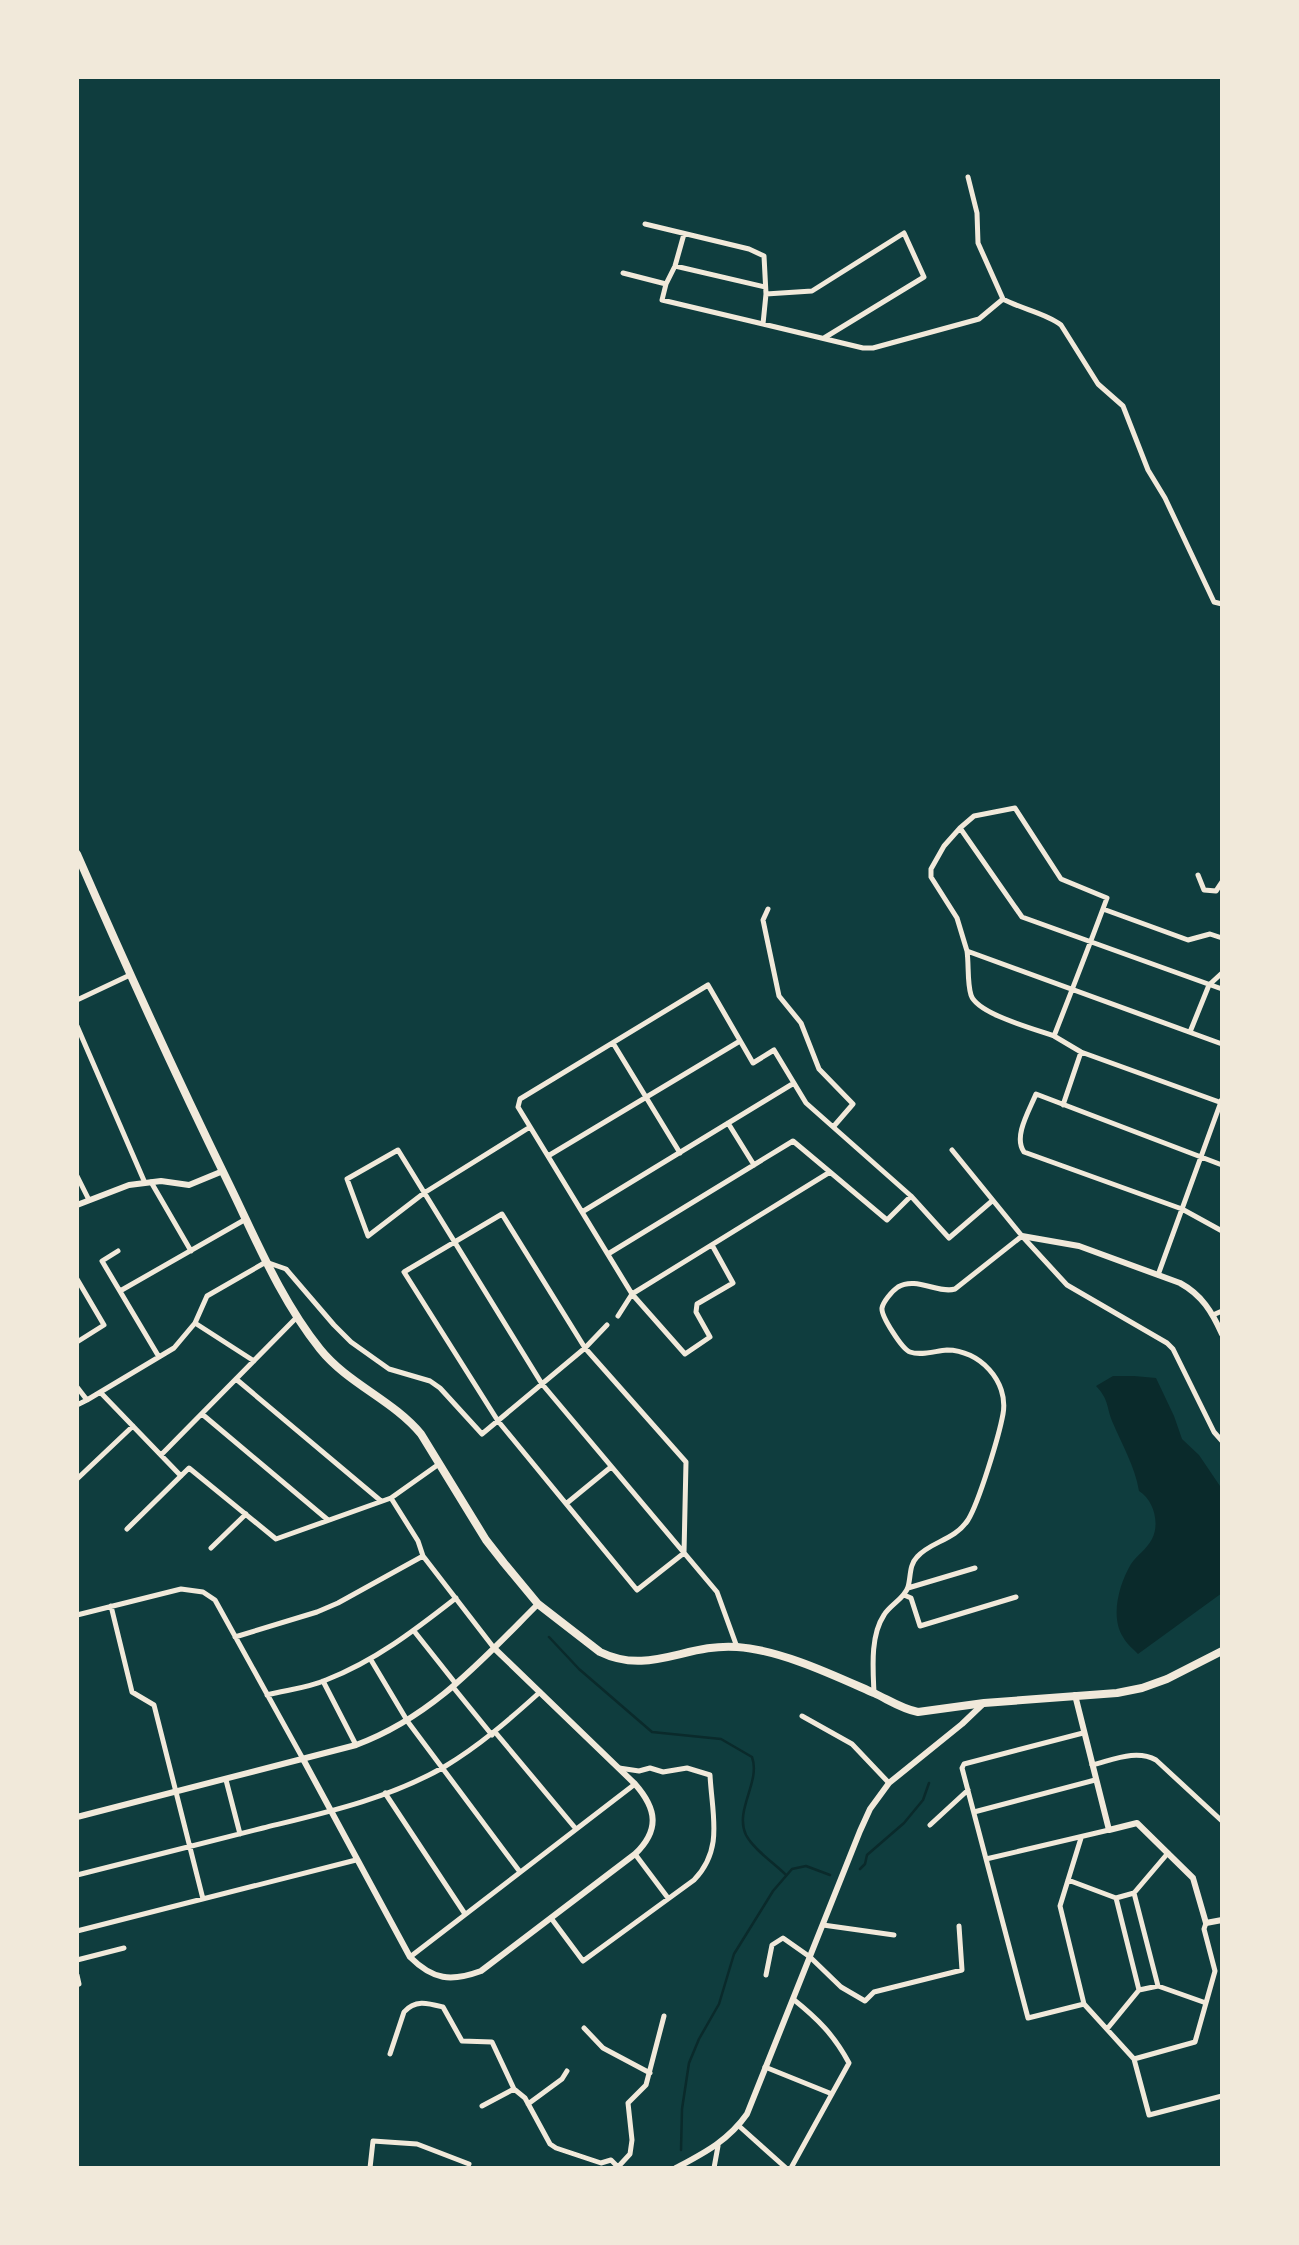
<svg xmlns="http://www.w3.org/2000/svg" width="1299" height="2245" viewBox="0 0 1299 2245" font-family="Karla,sans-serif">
	<rect width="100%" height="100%" fill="#0f3d3e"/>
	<path fill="#0a2a2b" d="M 1113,1376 L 1134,1376 L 1156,1378 L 1174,1416 L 1182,1439 L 1199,1455 L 1222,1489 L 1222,1593 L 1138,1654 C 1133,1649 1126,1643 1123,1637 C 1110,1617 1119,1584 1131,1564 C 1137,1555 1147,1549 1152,1539 C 1160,1524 1154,1500 1139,1491 C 1135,1466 1122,1445 1112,1421 C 1106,1405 1109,1400 1096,1386 Z"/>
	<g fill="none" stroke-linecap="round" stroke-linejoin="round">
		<path stroke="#0a2a2b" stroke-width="2.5" d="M 549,1637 L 579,1669 L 652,1732 L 721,1739 L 752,1757 C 761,1782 734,1810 746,1835 C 754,1850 774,1863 786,1875
			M 860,1869 L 865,1864 L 867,1855 L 904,1823 L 923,1800 L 929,1783
			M 681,2150 L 682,2109 L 689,2063 L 699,2039 L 719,2004 L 734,1954 L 773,1891 L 792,1869 L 806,1866 L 830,1875"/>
		<path stroke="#f1e9da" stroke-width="5" d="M 968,177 L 977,213 L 978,243 L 1003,299
			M 645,224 L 749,249 L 764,256 L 766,294 L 763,324 L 662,300 L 666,284 L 675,266 L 684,234
			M 675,266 L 765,287
			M 623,273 L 666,284
			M 766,294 L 812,291 L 904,233 L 924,277 L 824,338
			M 763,324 L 863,348 L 873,348 L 979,319 L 1003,299 C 1021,309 1046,313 1061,325 L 1098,384 L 1123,406 L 1148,470 L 1165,498 L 1214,602 L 1222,604
			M 960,828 L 944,846 L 931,869 L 931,877 L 957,918 L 967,951
			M 1198,875 L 1204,890 L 1216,891 L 1222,882
			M 768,909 L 763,920 L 779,996 L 801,1023 L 819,1069 L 853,1104 L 834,1126
			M 1103,909 L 1188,940 L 1210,934 L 1222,938
			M 1222,989 L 1022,917 L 960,828 L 974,816 L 1015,808 L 1061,879 L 1107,898 C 1090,944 1072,990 1054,1036 C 1035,1029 977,1014 971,995 C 967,982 969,965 967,951 L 1222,1044
			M 77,1000 L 130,975
			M 77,1026 L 145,1183
			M 1190,1032 L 1209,985 L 1222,973
			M 1054,1036 L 1081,1052 L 1222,1103
			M 613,1043 L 680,1153
			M 1063,1105 L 1081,1052
			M 728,1123 L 754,1165
			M 530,1127 L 424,1193 L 368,1236 L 347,1179 L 398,1150 L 542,1384 L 717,1592 L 737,1647
			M 952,1150 L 1022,1236 L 1067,1285 L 1167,1343 L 1173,1349 L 1214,1432 L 1222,1441
			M 548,1156 L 740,1041
			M 1222,1165 L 1036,1094 C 1029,1111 1013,1137 1024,1152 L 1182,1209 L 1222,1231
			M 830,1172 L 887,1220 L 911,1196
			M 77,1176 L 89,1200
			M 151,1182 L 191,1251
			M 582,1212 L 794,1083
			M 502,1214 L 585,1348 L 686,1462 L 684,1553 L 637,1590 L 498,1421 L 404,1272 Z
			M 712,1245 L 733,1283 L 697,1304 L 696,1312 L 710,1337 L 685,1354 L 632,1294 L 518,1107 L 520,1099 L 708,985 L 753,1063 L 774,1050 L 806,1103 L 911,1196 L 949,1238 L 992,1201
			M 118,1251 L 102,1261 L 159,1357
			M 608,1254 L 793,1141 L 830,1172 L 632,1294 L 618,1316
			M 1158,1275 L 1222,1099
			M 77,1279 L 104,1325 L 77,1342
			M 120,1291 L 246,1219
			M 1213,1315 L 1222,1311
			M 195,1323 L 254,1361
			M 236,1379 L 381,1501
			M 77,1387 L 87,1400 L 174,1348 L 195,1323 L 207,1296 L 266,1262 L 286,1269 L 334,1325 L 351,1342 L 389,1369 L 430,1381 L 440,1388 L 482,1434 L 585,1348 L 607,1325
			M 101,1393 L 181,1476
			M 77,1405 L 87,1400
			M 202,1414 L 328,1520
			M 161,1455 L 297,1317
			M 77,1479 L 133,1426
			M 391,1498 L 418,1541 L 423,1556 L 494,1648
			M 567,1503 L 611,1467
			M 127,1529 L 189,1468 L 276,1539 L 391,1498 L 439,1464
			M 211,1548 L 246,1514
			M 908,1588 L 975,1568
			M 904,1595 L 911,1598 L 920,1626 L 1016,1597
			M 111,1606 L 132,1692 L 154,1705 L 203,1899
			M 77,1615 L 181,1589 L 203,1592 L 215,1600 L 303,1759
			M 414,1631 L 456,1684
			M 235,1637 L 317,1612 L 338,1603 L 423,1556
			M 371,1660 L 408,1722 L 520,1872
			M 323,1681 L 356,1745
			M 453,1687 L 492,1735
			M 874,1693 C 873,1669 870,1636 884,1615 C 890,1605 905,1598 908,1587 C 911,1577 909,1565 917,1557 C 931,1541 954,1541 968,1520 C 979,1502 999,1436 1003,1414 C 1009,1381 979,1350 947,1350 C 935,1351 921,1356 910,1352 C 902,1349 881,1316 882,1308 C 883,1302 892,1291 898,1287 C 916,1276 938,1294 955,1289 L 1022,1236
			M 267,1695 C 286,1690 308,1688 326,1680 C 375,1661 415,1630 456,1598
			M 802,1716 L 852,1744 L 889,1783
			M 495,1732 L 576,1829
			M 1083,1733 L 964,1764 L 962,1768 L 1028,2018 L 1084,2004
			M 1092,1765 C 1113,1760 1136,1749 1156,1760 L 1222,1821
			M 226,1780 L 240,1834
			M 385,1793 L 465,1914
			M 974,1812 L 1095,1780
			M 930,1825 L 968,1790
			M 1081,1838 L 1060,1906 L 1084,2004 L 1134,2059
			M 635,1854 L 668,1898
			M 986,1859 L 1109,1830
			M 77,1875 C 139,1859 201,1844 263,1828 C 324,1813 388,1799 444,1767 C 479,1746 509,1720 540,1692
			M 1068,1880 L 1116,1898 L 1134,1893 L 1168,1853
			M 1134,1893 L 1158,1986
			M 1116,1898 L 1139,1990 L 1158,1986 L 1206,2003
			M 551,1918 L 583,1961 L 694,1880 C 724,1849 712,1815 710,1775 L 687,1768 L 663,1772 L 650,1768 L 639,1771 L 619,1768
			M 1206,1923 L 1204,1929 L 1215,1971 L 1195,2042 L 1134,2059 L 1149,2115 L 1222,2096
			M 823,1925 L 894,1935
			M 77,1931 L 356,1860
			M 410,1957 L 635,1784
			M 77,1960 L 124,1948
			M 77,1975 L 79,1984 L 77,1985
			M 766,1975 L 772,1945 L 783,1938 L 810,1957 L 841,1987 L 865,2001 L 874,1992 L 962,1970 L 959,1926
			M 584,2028 L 603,2048 L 650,2073
			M 1107,2029 L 1139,1990
			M 390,2054 L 404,2012 C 415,1999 428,2003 443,2007 L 462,2041 L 492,2042 L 514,2089 L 525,2098 L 550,2144 L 556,2148 L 601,2163 L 611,2160 L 619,2168
			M 765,2067 L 832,2094
			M 528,2104 L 562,2079 L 567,2071
			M 482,2106 L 514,2089
			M 739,2126 L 786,2168
			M 618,2167 L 630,2154 L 632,2140 L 628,2103 L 646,2085 L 664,2016
			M 370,2168 L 373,2141 L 417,2144 L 469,2164 L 467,2168
			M 714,2168 L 718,2146
			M 791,2168 L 849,2063 C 834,2035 818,2019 793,1999"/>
		<path stroke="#f1e9da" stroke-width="6" d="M 77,1205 L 129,1185 L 161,1181 L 189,1185 L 223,1171
			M 1022,1236 L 1079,1246 L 1180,1283 C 1202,1295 1212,1312 1222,1334
			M 1075,1695 L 1109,1830 L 1137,1823 L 1193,1878 L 1206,1923 L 1222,1920
			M 303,1759 L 410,1957 C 433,1980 451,1982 481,1971 L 635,1854 C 660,1830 657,1809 635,1784 L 494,1648
			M 77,1817 L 356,1745 C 432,1717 482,1660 538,1604
			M 676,2168 C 704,2153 728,2141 747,2114 L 860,1831 L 870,1809 L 889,1783 L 962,1724 L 984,1703"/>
		<path stroke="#f1e9da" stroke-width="8" d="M 77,854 C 125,964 175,1074 228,1182 C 256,1239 280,1299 320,1349 C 348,1384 393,1400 421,1434 L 486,1540 L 504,1563 L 538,1604 L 600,1652 C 649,1676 686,1643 737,1647 C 781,1650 833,1675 874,1693 C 889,1700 902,1709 918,1712 L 984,1703 L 1117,1693 L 1142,1688 L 1167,1679 L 1222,1651"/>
	</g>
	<rect width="1299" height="2245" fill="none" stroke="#f1e9da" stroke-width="158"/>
</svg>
